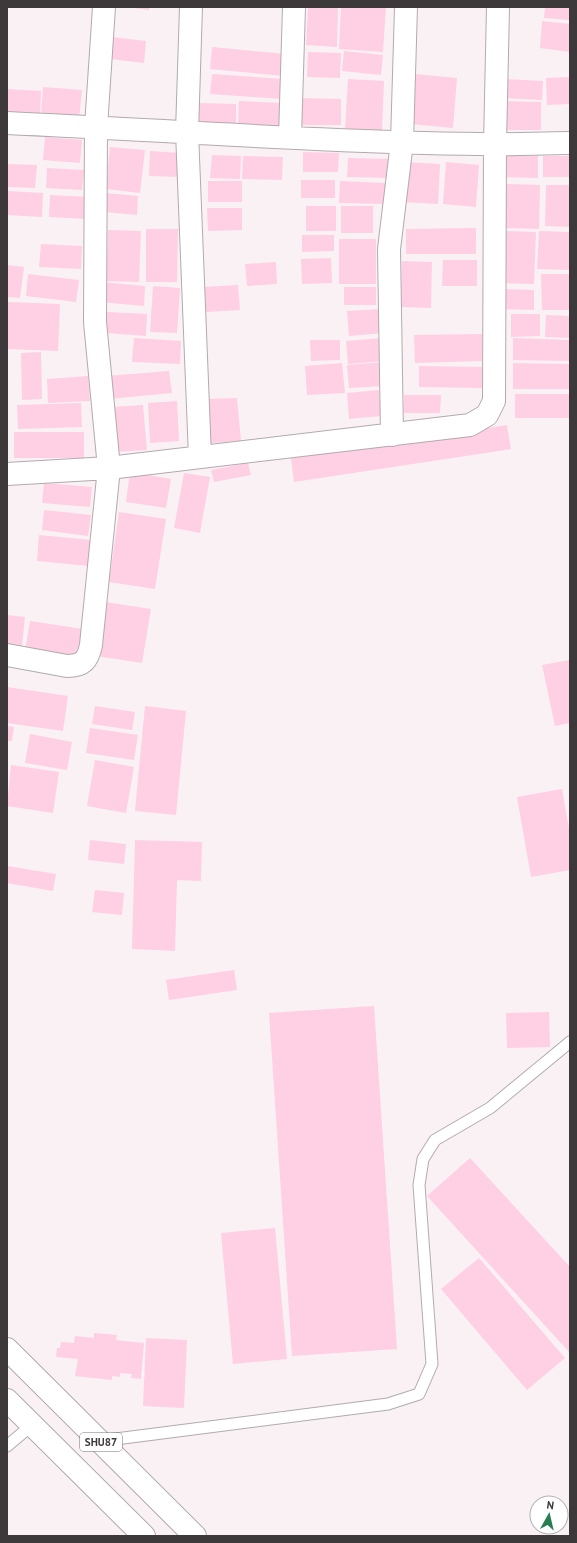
<svg xmlns="http://www.w3.org/2000/svg" width="577" height="1543" viewBox="0 0 577 1543" font-family="'PT Sans',sans-serif">
	<rect width="100%" height="100%" fill="#faf1f5"/>
	<path fill="#ffcfe4" d="M 127,7 L 149,7 L 149,10 Z
		M 308,7 L 338,7 L 337,47 L 306,45 Z
		M 341,7 L 386,7 L 383,52 L 339,49 Z
		M 545,7 L 570,7 L 570,20 L 544,18 Z
		M 542,21 L 570,24 L 570,52 L 540,48 Z
		M 112,37 L 146,41 L 144,63 L 110,59 Z
		M 212,47 L 286,54 L 284,76 L 210,69 Z
		M 344,51 L 383,55 L 381,75 L 342,71 Z
		M 308,52 L 341,53 L 340,78 L 307,77 Z
		M 212,74 L 284,79 L 283,99 L 210,94 Z
		M 415,74 L 457,78 L 453,128 L 411,124 Z
		M 570,77 L 570,104 L 547,105 L 546,78 Z
		M 348,79 L 384,81 L 382,132 L 345,129 Z
		M 502,79 L 543,81 L 542,100 L 501,98 Z
		M 43,87 L 82,90 L 79,119 L 41,116 Z
		M 8,89 L 41,91 L 40,114 L 7,112 Z
		M 300,98 L 341,99 L 341,125 L 300,125 Z
		M 239,101 L 282,103 L 281,127 L 238,124 Z
		M 498,101 L 541,102 L 541,130 L 497,130 Z
		M 199,103 L 236,104 L 236,126 L 198,125 Z
		M 45,137 L 82,140 L 80,163 L 43,160 Z
		M 110,147 L 145,150 L 140,193 L 106,189 Z
		M 150,151 L 181,153 L 180,177 L 149,176 Z
		M 303,152 L 339,153 L 338,172 L 303,172 Z
		M 212,155 L 241,156 L 240,179 L 210,178 Z
		M 243,156 L 283,157 L 282,180 L 242,179 Z
		M 504,156 L 538,156 L 538,178 L 503,177 Z
		M 543,156 L 570,156 L 570,177 L 543,177 Z
		M 348,158 L 393,159 L 392,178 L 347,177 Z
		M 404,162 L 440,164 L 438,204 L 402,202 Z
		M 446,162 L 479,165 L 476,207 L 443,204 Z
		M 7,164 L 37,165 L 35,188 L 7,187 Z
		M 47,168 L 84,170 L 82,190 L 46,188 Z
		M 301,180 L 335,180 L 335,198 L 301,198 Z
		M 208,181 L 242,181 L 242,202 L 208,202 Z
		M 340,181 L 385,183 L 385,204 L 339,203 Z
		M 506,184 L 540,185 L 539,229 L 505,228 Z
		M 546,185 L 570,185 L 570,227 L 545,226 Z
		M 7,191 L 43,193 L 42,217 L 7,215 Z
		M 106,193 L 138,196 L 137,215 L 104,212 Z
		M 50,195 L 89,197 L 88,219 L 49,217 Z
		M 306,206 L 336,206 L 336,231 L 306,231 Z
		M 341,206 L 373,206 L 373,233 L 341,233 Z
		M 207,208 L 242,208 L 242,230 L 208,231 Z
		M 476,228 L 476,254 L 406,254 L 406,229 Z
		M 146,229 L 178,229 L 177,282 L 146,282 Z
		M 108,230 L 141,231 L 139,282 L 106,281 Z
		M 505,231 L 536,232 L 534,284 L 503,283 Z
		M 539,231 L 570,232 L 570,270 L 537,269 Z
		M 302,235 L 334,235 L 334,251 L 302,252 Z
		M 339,239 L 376,239 L 376,284 L 339,284 Z
		M 41,244 L 82,246 L 81,269 L 39,267 Z
		M 331,258 L 332,283 L 302,284 L 301,259 Z
		M 443,260 L 477,260 L 477,286 L 442,286 Z
		M 402,261 L 432,262 L 431,308 L 401,307 Z
		M 276,262 L 277,284 L 247,286 L 245,264 Z
		M 7,265 L 24,267 L 20,298 L 7,297 Z
		M 28,274 L 79,280 L 76,302 L 26,296 Z
		M 541,274 L 570,274 L 570,310 L 542,310 Z
		M 101,282 L 145,286 L 144,306 L 100,302 Z
		M 238,285 L 240,310 L 206,312 L 204,287 Z
		M 153,286 L 180,288 L 177,333 L 150,332 Z
		M 344,287 L 376,287 L 376,305 L 344,305 Z
		M 504,289 L 534,290 L 534,310 L 504,309 Z
		M 7,302 L 60,304 L 58,351 L 7,349 Z
		M 382,309 L 384,333 L 349,336 L 347,311 Z
		M 107,312 L 147,314 L 146,336 L 106,333 Z
		M 511,314 L 540,314 L 540,336 L 511,337 Z
		M 546,315 L 570,316 L 570,338 L 545,337 Z
		M 482,334 L 482,361 L 415,363 L 414,335 Z
		M 134,338 L 181,341 L 180,364 L 132,362 Z
		M 382,338 L 384,361 L 348,364 L 346,341 Z
		M 513,338 L 570,340 L 570,361 L 513,360 Z
		M 310,340 L 340,340 L 340,360 L 311,361 Z
		M 41,352 L 42,399 L 22,400 L 21,353 Z
		M 385,362 L 387,386 L 349,388 L 347,365 Z
		M 342,363 L 345,393 L 307,395 L 305,366 Z
		M 513,363 L 570,364 L 570,389 L 513,389 Z
		M 419,366 L 484,367 L 484,388 L 419,387 Z
		M 169,371 L 172,393 L 109,399 L 107,376 Z
		M 88,376 L 90,401 L 48,403 L 47,379 Z
		M 379,390 L 381,416 L 349,419 L 347,393 Z
		M 515,394 L 570,394 L 570,418 L 515,418 Z
		M 404,395 L 441,395 L 440,413 L 404,413 Z
		M 237,398 L 241,441 L 211,443 L 208,399 Z
		M 177,401 L 179,441 L 150,443 L 148,403 Z
		M 81,403 L 82,427 L 18,429 L 17,405 Z
		M 143,405 L 147,450 L 115,452 L 112,407 Z
		M 507,425 L 511,449 L 294,482 L 291,458 Z
		M 14,432 L 84,432 L 84,458 L 14,458 Z
		M 248,463 L 251,475 L 214,482 L 211,470 Z
		M 130,472 L 171,479 L 166,508 L 126,502 Z
		M 184,473 L 210,477 L 200,533 L 174,528 Z
		M 44,483 L 92,487 L 90,507 L 42,503 Z
		M 44,510 L 91,515 L 88,536 L 42,530 Z
		M 119,512 L 166,519 L 155,589 L 109,582 Z
		M 39,535 L 91,540 L 89,566 L 37,561 Z
		M 105,602 L 151,609 L 142,663 L 96,656 Z
		M 7,615 L 25,617 L 22,646 L 7,644 Z
		M 30,621 L 83,629 L 78,659 L 25,651 Z
		M 569,660 L 570,666 L 570,723 L 555,726 L 542,665 Z
		M 7,687 L 68,696 L 63,731 L 7,723 Z
		M 95,706 L 135,712 L 132,730 L 92,724 Z
		M 145,706 L 186,711 L 176,815 L 135,811 Z
		M 7,726 L 14,727 L 12,741 L 7,741 Z
		M 90,728 L 138,735 L 134,760 L 86,753 Z
		M 30,734 L 72,742 L 67,770 L 25,763 Z
		M 95,760 L 134,767 L 126,813 L 87,806 Z
		M 11,765 L 59,772 L 53,813 L 7,806 Z
		M 562,789 L 570,834 L 570,870 L 531,877 L 517,797 Z
		M 90,840 L 126,844 L 124,864 L 88,860 Z
		M 135,840 L 202,842 L 201,881 L 177,880 L 175,951 L 132,949 Z
		M 7,866 L 56,874 L 53,891 L 7,883 Z
		M 95,890 L 124,893 L 122,915 L 92,912 Z
		M 234,970 L 237,990 L 169,1000 L 166,980 Z
		M 374,1006 L 397,1349 L 292,1356 L 269,1013 Z
		M 549,1012 L 550,1047 L 507,1048 L 506,1013 Z
		M 470,1158 L 570,1267 L 570,1353 L 427,1196 Z
		M 275,1228 L 287,1359 L 233,1364 L 221,1233 Z
		M 479,1258 L 565,1358 L 527,1390 L 441,1289 Z
		M 94,1333 L 117,1335 L 116,1340 L 144,1343 L 141,1379 L 131,1378 L 132,1374 L 120,1373 L 120,1377 L 112,1376 L 112,1380 L 75,1376 L 78,1359 L 56,1357 L 57,1348 L 60,1348 L 61,1342 L 74,1343 L 75,1336 L 94,1338 Z
		M 146,1338 L 187,1340 L 184,1408 L 143,1406 Z"/>
	<g fill="none" stroke-linecap="round" stroke-linejoin="round">
		<defs>
			<path id="lane" d="M 100,1441 L 388,1404 L 419,1394 L 432,1364 L 419,1185 L 423,1159 L 435,1140 L 490,1108 L 570,1042
				M 7,1446 L 32,1425"/>
			<path id="street" d="M 191,7 L 187,132 L 200,457
				M 7,123 C 164,130 322,142 479,144 C 509,145 540,143 570,143
				M 290,137 L 294,7
				M 392,435 L 389,249 L 402,142 L 406,7
				M 7,474 L 109,468 L 470,425 L 487,415 L 494,401 L 495,144 L 498,7
				M 7,655 L 67,666 C 83,666 88,660 91,645 L 109,468 L 95,322 L 96,127 L 104,7"/>
			<path id="primary" d="M 7,1349 L 195,1536
				M 7,1400 L 144,1536"/>
		</defs>
		<use href="#lane" stroke="#b2aaae" stroke-width="13"/>
		<use href="#street" stroke="#b2aaae" stroke-width="24"/>
		<use href="#primary" stroke="#b2aaae" stroke-width="24"/>
		<use href="#lane" stroke="#fff" stroke-width="11"/>
		<use href="#street" stroke="#fff" stroke-width="22"/>
		<use href="#primary" stroke="#fff" stroke-width="22"/>
	</g>
	<g text-anchor="middle" stroke-width="3" stroke-linejoin="round" paint-order="stroke">
		<rect fill="#fff" stroke="#777476" stroke-width="1" x="80" y="1433" width="42" height="18" rx="3"/>
		<g font-size="11" font-weight="bold" fill="#3d393b">
			<text x="101" y="1446">SHU87</text>
		</g>
	</g>
	<rect width="577" height="1543" fill="none" stroke="#3d393b" stroke-width="16"/>
	<g transform="translate(549 1515) rotate(8)"><circle r="19" fill="#ffffff" stroke="#b1b0b1"/>
	<path d="M0-3L7 15L0 10L-7 15Z" fill="#267d50"/>
	<text y="-6" font-size="11" font-weight="bold" text-anchor="middle" fill="#3d393b">N</text>
	</g>
</svg>
